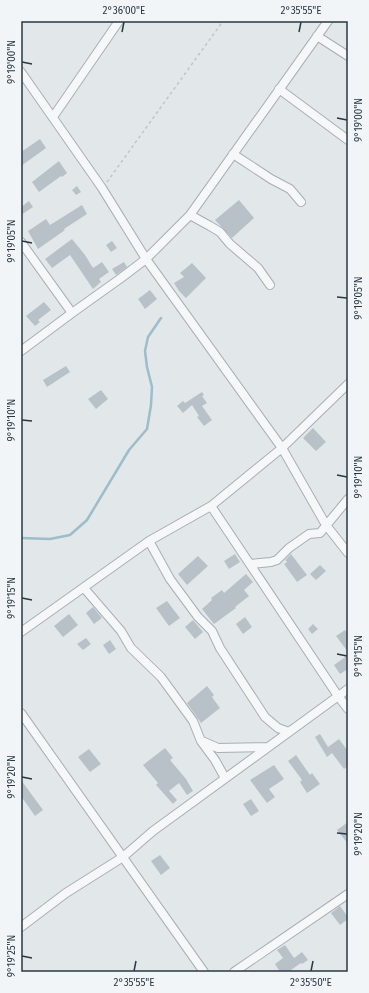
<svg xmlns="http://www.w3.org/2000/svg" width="369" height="993" viewBox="0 0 369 993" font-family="'Fira Sans',sans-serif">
	<rect width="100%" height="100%" fill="#e2e7ea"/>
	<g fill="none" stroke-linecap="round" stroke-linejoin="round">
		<path stroke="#9dbdca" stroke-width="2.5" d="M 21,538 L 50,539 L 70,535 L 87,520 L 129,450 L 147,429 L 151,405 L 152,387 L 147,367 L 145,351 L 148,337 L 161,318"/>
	</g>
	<path fill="#b9c1c8" d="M 40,139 L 46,148 L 21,166 L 21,152 Z
		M 59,161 L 67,173 L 62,177 L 61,176 L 39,192 L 32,182 Z
		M 77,186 L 81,192 L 76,195 L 72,190 Z
		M 239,200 L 254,218 L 232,238 L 215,220 Z
		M 29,201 L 33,207 L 21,215 L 21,207 Z
		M 82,205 L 87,214 L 64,229 L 65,230 L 38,249 L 28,231 L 46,219 L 50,225 Z
		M 72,239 L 85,255 L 93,268 L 102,262 L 109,272 L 99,279 L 101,282 L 93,289 L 70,255 L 52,268 L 45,259 Z
		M 112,241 L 117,248 L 111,252 L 106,245 Z
		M 124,262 L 127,267 L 116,275 L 112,269 Z
		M 192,263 L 206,278 L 186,298 L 179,291 L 174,283 L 184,277 L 180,273 Z
		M 150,290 L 157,299 L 145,309 L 138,299 Z
		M 44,302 L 51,310 L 38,320 L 40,322 L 35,326 L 26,316 Z
		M 66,366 L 70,372 L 47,387 L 43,380 Z
		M 101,390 L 108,399 L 96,409 L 88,399 Z
		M 202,392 L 204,395 L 202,396 L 207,403 L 202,406 L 212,420 L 204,426 L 197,417 L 199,416 L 192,405 L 183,413 L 177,406 L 183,401 L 185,403 Z
		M 313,428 L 326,442 L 316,451 L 303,438 Z
		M 235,554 L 240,562 L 229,569 L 224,561 Z
		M 291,554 L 307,575 L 297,582 L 284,564 L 287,562 L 285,560 Z
		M 198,556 L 208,566 L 187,585 L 178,574 Z
		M 320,565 L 326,571 L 316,580 L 310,574 Z
		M 246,574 L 253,582 L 244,590 L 249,596 L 235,607 L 236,608 L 214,624 L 202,609 L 212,600 L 211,598 L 222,590 L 224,593 Z
		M 167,601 L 180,618 L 169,626 L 156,608 Z
		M 93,607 L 102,618 L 94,624 L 86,613 Z
		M 69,614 L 78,625 L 63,637 L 54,626 Z
		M 245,617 L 252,627 L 243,634 L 236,624 Z
		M 193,620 L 203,632 L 195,639 L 185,627 Z
		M 313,624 L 318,629 L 312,634 L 308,629 Z
		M 345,630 L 348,634 L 348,652 L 336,636 Z
		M 86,638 L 91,644 L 83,650 L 77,644 Z
		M 110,640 L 116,649 L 109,654 L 103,645 Z
		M 348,655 L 348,669 L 340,674 L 334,665 Z
		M 207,686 L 214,695 L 212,697 L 220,708 L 201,723 L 187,703 Z
		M 320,734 L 328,747 L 339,739 L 348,751 L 348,766 L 344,769 L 332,753 L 327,757 L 315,737 Z
		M 165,748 L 173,758 L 170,760 L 186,779 L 193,791 L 187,795 L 179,783 L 169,791 L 177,800 L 173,804 L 157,786 L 156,785 L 158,783 L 143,765 Z
		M 89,749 L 101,764 L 90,772 L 78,757 Z
		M 296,755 L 310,775 L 312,773 L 320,784 L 307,793 L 300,782 L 302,780 L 288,761 Z
		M 274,765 L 284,779 L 269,789 L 275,797 L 267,803 L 250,780 Z
		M 21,780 L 43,810 L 35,816 L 21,796 Z
		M 251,799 L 259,811 L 251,816 L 243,804 Z
		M 348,822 L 348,844 L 337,830 Z
		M 160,855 L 170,868 L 161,875 L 151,861 Z
		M 340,906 L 348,917 L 348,919 L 340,925 L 331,913 Z
		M 285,945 L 294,958 L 302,952 L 308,960 L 302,964 L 301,963 L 291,970 L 292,972 L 280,972 L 275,964 L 283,958 L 277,950 Z"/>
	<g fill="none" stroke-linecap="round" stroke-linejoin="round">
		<defs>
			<path id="minor" d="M 317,36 L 348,56
				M 21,72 L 102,188 L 146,259 L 282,448 L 326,525 L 348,553
				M 279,89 L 348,140
				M 53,117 L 119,21
				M 233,154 L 271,179 L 290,189 L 301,202
				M 190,215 L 210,226 L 220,232 L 230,244 L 258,268 L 270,285
				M 21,242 L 72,313 L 121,278 L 146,259 L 190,215 L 328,21
				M 21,351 L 72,313
				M 211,506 L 338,696 L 348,709
				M 149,541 L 170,579 L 198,617 L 212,631 L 220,648 L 265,717 L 278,728 L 289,732
				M 250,564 L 271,562 L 277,560 L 289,548 L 309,534 L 320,533 L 348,499
				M 84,588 L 121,631 L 131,648 L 161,677 L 193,721 L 201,741 L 215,760 L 225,778
				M 21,632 L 149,541 L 211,506 L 282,448 L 348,384
				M 21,713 L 204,972
				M 202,741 L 218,748 L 268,747
				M 21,927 L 66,893 L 123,857 L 153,831 L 348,689
				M 234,972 L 348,894"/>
		</defs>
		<use href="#minor" stroke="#a7afb5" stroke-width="10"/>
		<path stroke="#c0c5ca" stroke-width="1.5" stroke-dasharray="3 3" stroke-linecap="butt" d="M 107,182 L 223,21"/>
		<use href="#minor" stroke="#f5f7f9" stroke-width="8"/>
	</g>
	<path fill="none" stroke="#2a3843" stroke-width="1.5" d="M 122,32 L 124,22M 299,32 L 301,22M 22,62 L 32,64M 337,118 L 347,120M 22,241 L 32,243M 337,297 L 347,298M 22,420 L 32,421M 337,475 L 347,477M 22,598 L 32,600M 337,654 L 347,656M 22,777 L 32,779M 337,833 L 347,834M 22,956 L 32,958M 134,971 L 136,961M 311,971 L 313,961"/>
	<rect width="369" height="993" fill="none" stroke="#f2f5f8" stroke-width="44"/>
	<rect x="22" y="22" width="325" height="949" fill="none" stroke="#2a3843" stroke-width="1.5"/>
	<g font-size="10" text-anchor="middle" fill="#2a3843">
		<text x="124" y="14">2°36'00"E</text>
		<text x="301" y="14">2°35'55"E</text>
		<text transform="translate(11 62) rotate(-90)" y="4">9°19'00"N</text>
		<text transform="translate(358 120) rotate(-90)" y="4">9°19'00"N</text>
		<text transform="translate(11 241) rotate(-90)" y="4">9°19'05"N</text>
		<text transform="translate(358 298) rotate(-90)" y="4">9°19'05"N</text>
		<text transform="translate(11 420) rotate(-90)" y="4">9°19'10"N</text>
		<text transform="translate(358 477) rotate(-90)" y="4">9°19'10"N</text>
		<text transform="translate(11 598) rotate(-90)" y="4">9°19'15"N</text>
		<text transform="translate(358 656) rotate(-90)" y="4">9°19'15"N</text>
		<text transform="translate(11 777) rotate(-90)" y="4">9°19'20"N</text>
		<text transform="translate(358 834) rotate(-90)" y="4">9°19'20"N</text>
		<text transform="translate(11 956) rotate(-90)" y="4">9°19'25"N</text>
		<text x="134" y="986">2°35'55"E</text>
		<text x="311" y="986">2°35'50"E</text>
	</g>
</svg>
